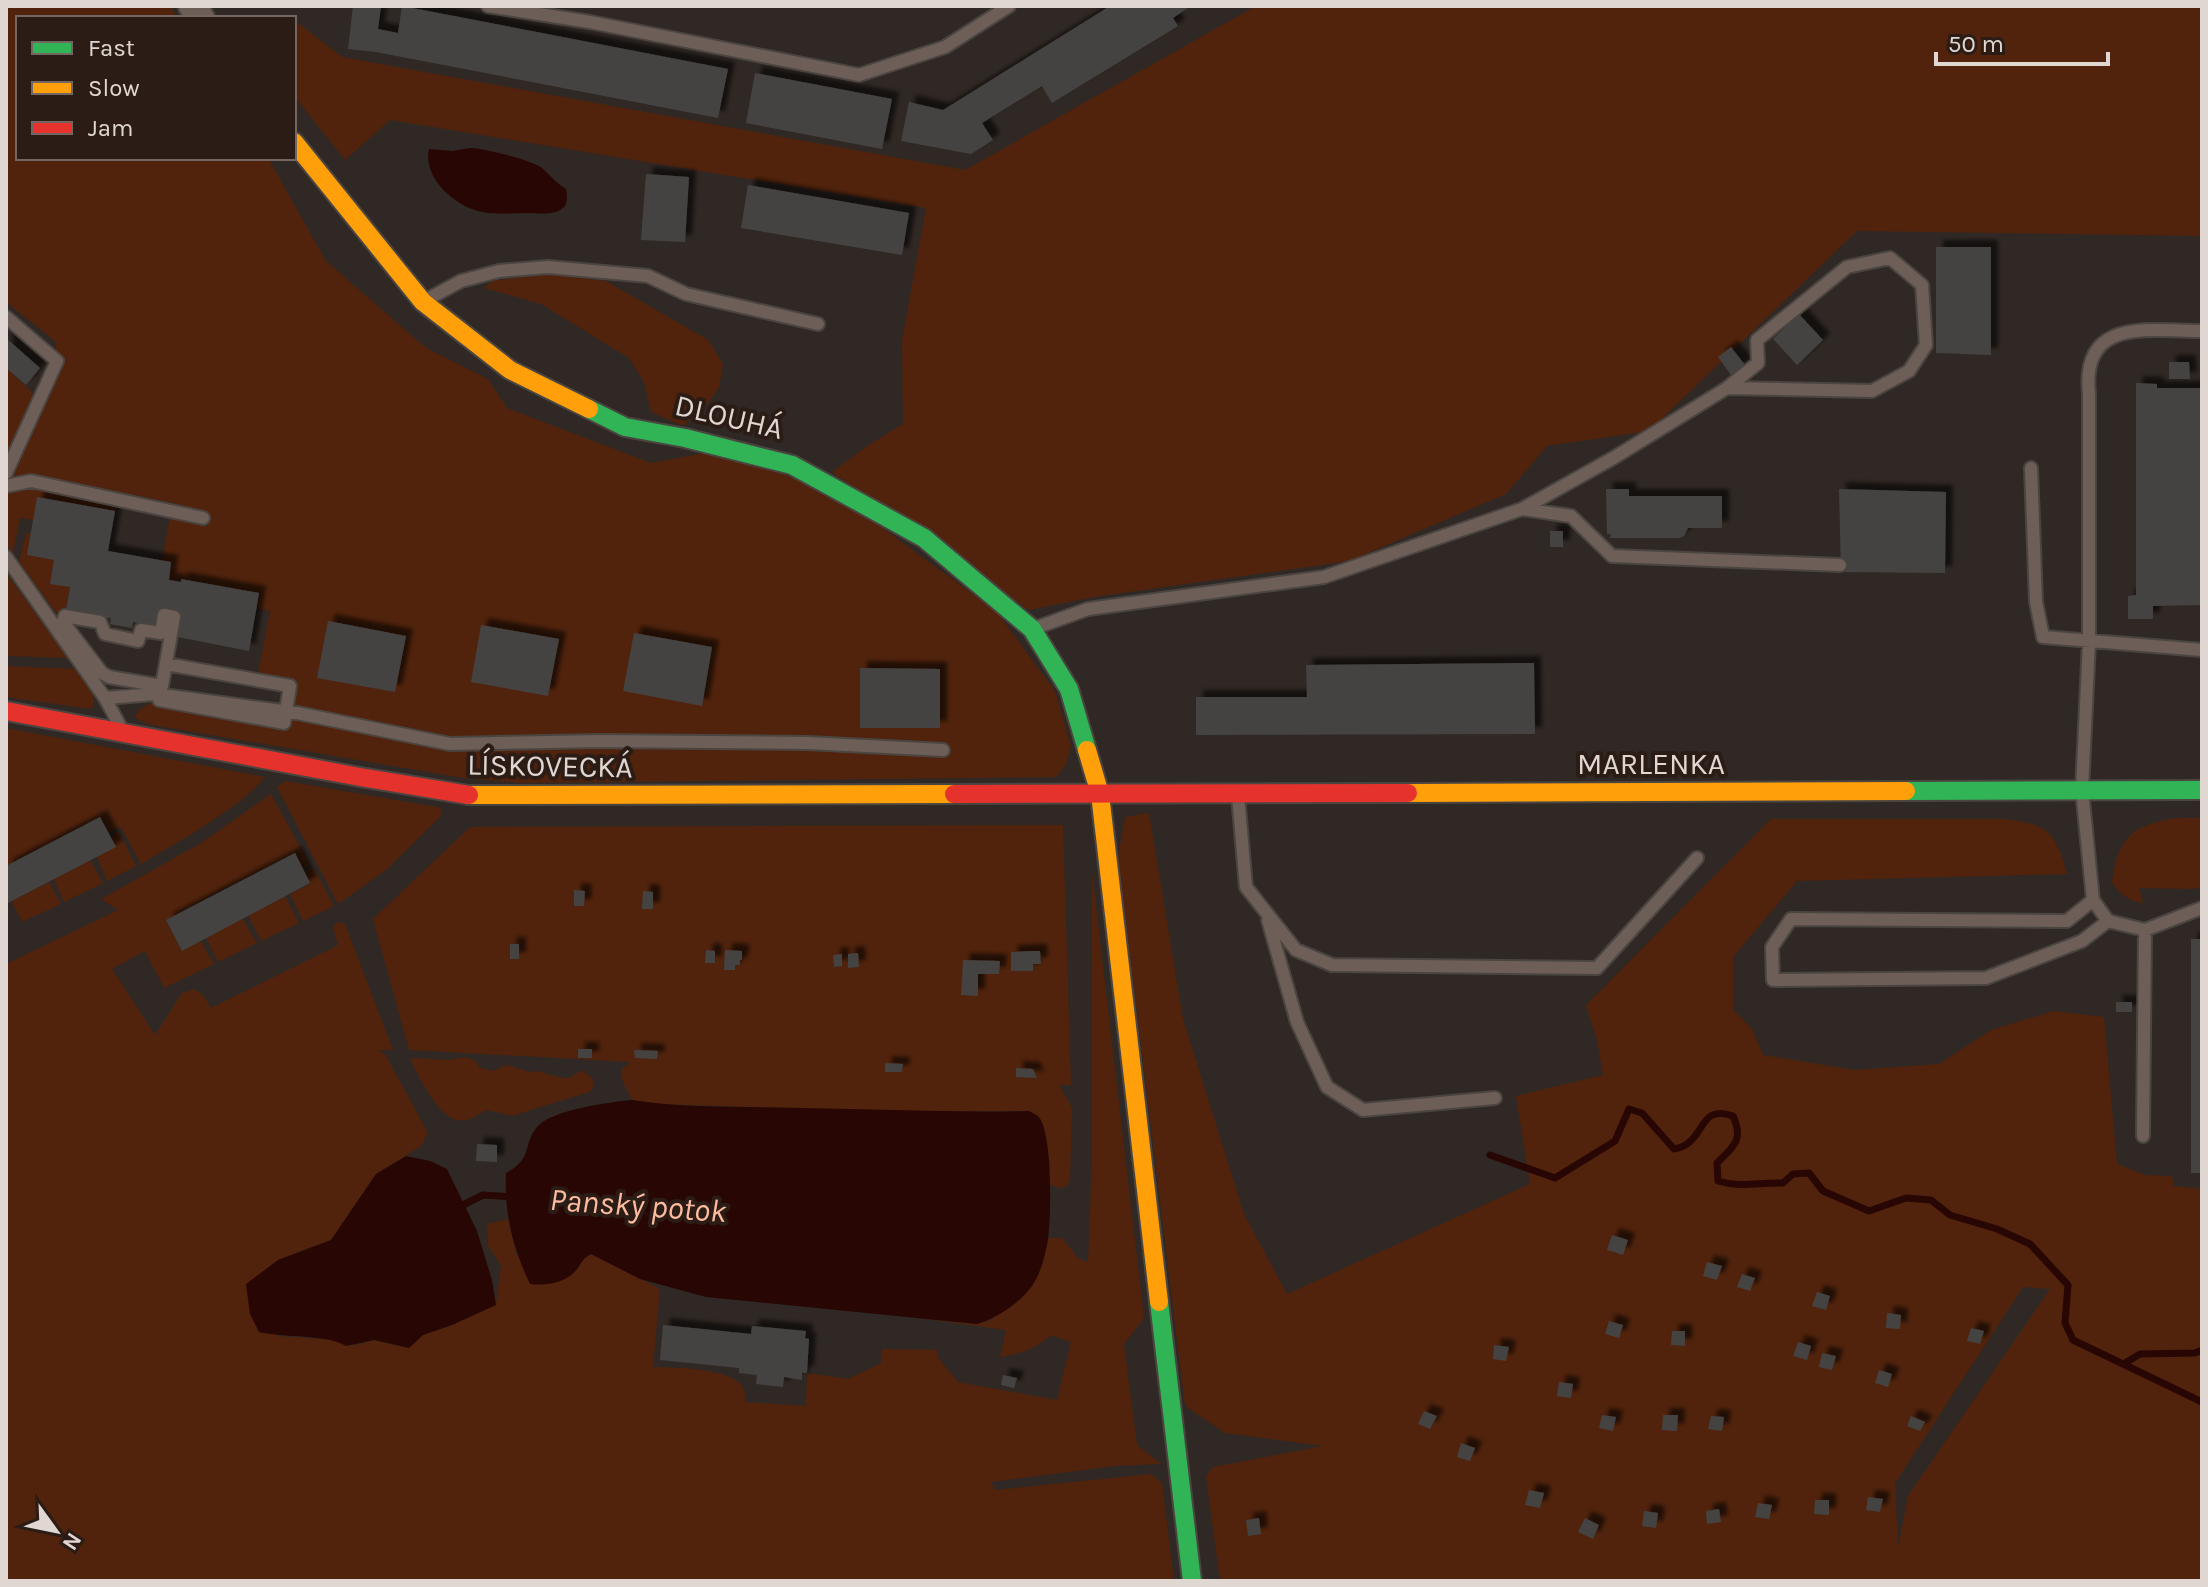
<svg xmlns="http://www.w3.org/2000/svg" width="2208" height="1587" viewBox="0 0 2208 1587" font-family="Karla,sans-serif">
	<defs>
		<filter id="shadow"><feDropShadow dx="7" dy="-7" stdDeviation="2" flood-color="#0009"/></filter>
	</defs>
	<rect width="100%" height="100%" fill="#302824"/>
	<path fill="#51230c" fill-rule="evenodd" d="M 6,6 L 170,6 L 178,18 L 18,18 L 18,158 L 268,158 L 326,261 L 426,348 L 488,379 L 507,408 L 651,463 L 720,450 L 839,496 L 996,611 L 1055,691 L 1071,746 L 1066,764 L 1056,777 L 523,783 L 463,778 L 147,724 L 134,717 L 139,710 L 155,700 L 283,722 L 290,687 L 257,680 L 270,611 L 257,608 L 259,593 L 182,579 L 181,582 L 169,580 L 171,563 L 162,560 L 170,517 L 207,526 L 210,514 L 173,503 L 32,475 L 13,476 L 59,365 L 55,341 L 6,302 Z
		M 1256,6 L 2202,6 L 2202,236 L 1857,231 L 1649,431 L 1547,446 L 1506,494 L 1349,561 L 1094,597 L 1029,610 L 832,472 L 870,444 L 903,424 L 902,340 L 926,208 L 390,120 L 345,160 L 294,96 L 294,20 L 342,57 L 965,170 Z
		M 549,274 L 606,281 L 708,340 L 723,364 L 719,387 L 709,402 L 683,426 L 651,412 L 644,382 L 629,358 L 541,304 L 484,288 L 492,281 Z
		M 6,368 L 33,393 L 6,462 Z
		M 21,488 L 34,488 L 110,502 L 115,505 L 117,512 L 38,498 L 34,520 L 20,518 L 13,553 L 6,544 L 6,498 L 9,493 Z
		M 26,533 L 31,534 L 28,555 L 54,560 L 51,583 L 70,587 L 63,622 L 19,562 Z
		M 6,577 L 9,577 L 68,658 L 6,656 Z
		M 6,666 L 76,669 C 85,681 101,694 91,709 L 6,697 Z
		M 6,728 L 265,777 C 241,808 176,843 141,864 L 121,827 L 108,833 L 99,817 L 6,866 Z
		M 286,781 L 442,808 L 440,817 L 386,870 L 338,904 L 277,787 Z
		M 271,794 L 310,865 L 303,869 L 294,853 L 166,920 L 181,950 L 200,940 L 214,964 L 164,988 L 145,951 L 112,969 L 155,1035 L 182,993 L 194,989 L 203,995 L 211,1008 L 338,945 L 333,927 L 338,922 L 345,924 L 393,1050 L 378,1050 L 385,1054 L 428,1133 L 421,1146 L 376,1174 L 331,1240 L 278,1260 L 277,1336 L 336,1340 L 356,1345 L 374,1340 L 409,1348 L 423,1335 L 452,1325 L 496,1305 L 501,1265 L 488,1246 L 487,1224 L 508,1219 L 516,1254 L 576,1271 L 583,1259 L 591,1254 L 660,1289 L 653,1367 C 674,1368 733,1367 744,1389 C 745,1393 745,1398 746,1402 L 806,1406 L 807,1373 L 848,1379 L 881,1363 L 882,1349 L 937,1350 L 937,1356 L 958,1382 L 1057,1400 L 1071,1342 L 1051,1335 C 1035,1349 1021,1354 1000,1357 L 1006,1330 L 918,1318 L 976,1324 L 991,1320 L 1031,1288 L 1042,1265 L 1048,1238 L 1062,1238 L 1079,1259 L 1088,1262 L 1092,1155 L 1092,872 L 1144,1318 L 1124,1344 L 1137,1445 L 1161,1464 L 1115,1466 L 991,1482 L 995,1490 L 1151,1474 L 1162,1483 L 1174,1581 L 6,1581 L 6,964 L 118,910 L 101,899 L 201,843 Z
		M 1149,813 L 1183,1019 L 1244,1214 L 1287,1294 L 1530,1184 L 1516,1096 L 1603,1075 L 1597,1040 L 1586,1005 L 1771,819 L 2004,819 C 2049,824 2055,832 2067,874 L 1797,881 L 1733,957 L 1733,1009 L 1752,1029 L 1763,1055 L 1854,1070 L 1939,1064 L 1991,1030 L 2054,1011 L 2104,1017 L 2117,1164 L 2145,1175 L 2172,1176 L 2174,1186 L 2202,1189 L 2202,1581 L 1220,1581 L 1206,1476 L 1213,1467 L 1323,1446 L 1225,1433 L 1185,1406 L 1118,857 L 1125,817 ZM 2023,1287 L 2050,1289 L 1908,1496 L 1898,1548 L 1895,1483 Z
		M 2177,818 L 2202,818 L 2202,886 L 2193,889 L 2139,888 L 2143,903 C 2128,901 2120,894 2112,882 C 2118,836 2133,825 2177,818 Z
		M 1063,825 L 1071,1085 L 1059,1085 L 1072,1108 L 1070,1180 L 1066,1187 L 1058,1188 L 1049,1184 L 1050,1166 L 1043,1126 L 1029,1111 L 904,1112 L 659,1104 L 632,1100 L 623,1083 L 621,1070 L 631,1062 L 409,1050 L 373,919 L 470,827 Z
		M 119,832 L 136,866 L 107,881 L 97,857 L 110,836 Z
		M 90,860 L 103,883 L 64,902 L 54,879 Z
		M 314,868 L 334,906 L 303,921 L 290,894 L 310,884 L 304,872 Z
		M 49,882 L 61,904 L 22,922 L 12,901 Z
		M 285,896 L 299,923 L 261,941 L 248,915 Z
		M 242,918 L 257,943 L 218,962 L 206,937 Z
		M 466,1057 L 477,1062 L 479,1067 L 492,1071 L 507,1065 L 529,1072 L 538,1071 L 562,1078 L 569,1078 L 582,1070 L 594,1080 L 592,1091 L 512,1116 L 487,1110 C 478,1114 468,1123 457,1120 C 438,1116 417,1075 410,1058 L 449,1060 Z"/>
	<path fill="#280603" d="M 470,148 C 483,148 532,160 542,168 C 551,176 556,183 566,189 C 567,195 568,202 564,207 C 556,216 539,213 528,213 C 510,213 489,216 472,209 C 449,200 423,175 429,149 L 452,151 Z
		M 632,1100 C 689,1109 745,1106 803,1108 C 878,1109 953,1113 1029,1111 C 1032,1113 1036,1114 1039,1117 C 1053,1136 1051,1216 1048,1240 C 1045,1255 1041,1273 1032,1286 C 1020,1303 995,1319 977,1324 L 706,1297 L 640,1279 L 591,1254 C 584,1258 582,1261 578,1268 C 567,1283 547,1286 530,1284 C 513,1248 504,1213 506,1173 C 534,1158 522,1145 537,1127 C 551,1110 610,1102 632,1100 Z
		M 406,1156 L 430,1161 L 447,1169 L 477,1231 L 492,1280 L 496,1305 L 452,1325 L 423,1335 L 409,1348 L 374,1340 L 346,1346 C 327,1334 284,1338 259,1332 L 250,1314 L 246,1284 L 278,1260 L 331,1240 L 376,1174 Z"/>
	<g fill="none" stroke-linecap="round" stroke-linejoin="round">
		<path stroke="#280603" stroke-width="7" d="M 1490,1155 L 1555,1178 L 1615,1141 L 1629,1109 L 1642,1113 L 1674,1149 C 1678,1148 1683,1147 1687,1144 C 1705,1132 1702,1105 1733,1116 C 1744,1140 1734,1146 1717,1163 L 1718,1181 C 1740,1188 1760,1182 1783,1183 L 1793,1174 L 1809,1173 L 1823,1191 L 1869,1211 L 1906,1198 L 1931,1200 L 1950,1215 L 1997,1229 L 2030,1244 L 2068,1285 L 2065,1323 L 2073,1340 L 2202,1402
			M 459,1207 L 483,1195 L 515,1197
			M 2125,1363 L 2140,1354 L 2195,1353 L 2202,1350"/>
	</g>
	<path fill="#444342" filter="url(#shadow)" d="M 353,6 L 381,6 L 378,29 L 398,33 L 402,6 L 728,69 L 718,118 L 376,52 L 348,49 Z
		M 1110,6 L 1191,6 L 1173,18 L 1178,26 L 1052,103 L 1042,86 L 982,123 L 993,140 L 971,154 L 901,141 L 909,102 L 943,110 Z
		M 755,73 L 892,99 L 882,149 L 746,123 Z
		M 646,174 L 689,177 L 685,242 L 641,240 Z
		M 748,185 L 909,213 L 902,255 L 741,228 Z
		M 1936,247 L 1991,247 L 1991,355 L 1936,353 Z
		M 1799,314 L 1823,340 L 1797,365 L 1773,339 Z
		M 6,338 L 40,368 L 26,385 L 6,368 Z
		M 1731,347 L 1745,365 L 1731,375 L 1718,357 Z
		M 2169,362 L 2189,362 L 2190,379 L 2169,379 Z
		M 2136,383 L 2157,384 L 2157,388 L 2202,388 L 2202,605 L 2153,606 L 2153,619 L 2128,619 L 2128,596 L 2136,595 Z
		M 1606,489 L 1629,489 L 1629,496 L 1722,496 L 1722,528 L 1688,528 L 1684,536 L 1679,538 L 1610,538 L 1611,534 L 1607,534 Z
		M 1839,489 L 1946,492 L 1945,573 L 1841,572 Z
		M 37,497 L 115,511 L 108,551 L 171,562 L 169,580 L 181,582 L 181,579 L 259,593 L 249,651 L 137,629 L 138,623 L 133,622 L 132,628 L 110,624 L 111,618 L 65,616 L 70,587 L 50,584 L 54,560 L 27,555 Z
		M 1550,531 L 1563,531 L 1563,547 L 1550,547 Z
		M 328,621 L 406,636 L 395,692 L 317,678 Z
		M 481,625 L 559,639 L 548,696 L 471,682 Z
		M 634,633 L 712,647 L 702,706 L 623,691 Z
		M 1534,663 L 1535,734 L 1196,735 L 1196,697 L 1307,697 L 1306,665 Z
		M 860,668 L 940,669 L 940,728 L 860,728 Z
		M 100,817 L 116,847 L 6,904 L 6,866 Z
		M 295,853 L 310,883 L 182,951 L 166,920 Z
		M 574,890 L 585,891 L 584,906 L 574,906 Z
		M 643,891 L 653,892 L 653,909 L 642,909 Z
		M 2191,939 L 2202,939 L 2202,1173 L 2191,1173 Z
		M 510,944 L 519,944 L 519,959 L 510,959 Z
		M 706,950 L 715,951 L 715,963 L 705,963 Z
		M 725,950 L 742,951 L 742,960 L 740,960 L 740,965 L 735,965 L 735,970 L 724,970 Z
		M 1032,951 L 1040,951 L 1041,964 L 1033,964 L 1033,971 L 1011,971 L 1011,952 Z
		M 858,953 L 859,967 L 848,968 L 848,954 Z
		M 842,954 L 842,966 L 834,967 L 833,955 Z
		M 963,960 L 1000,961 L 999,974 L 978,974 L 978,996 L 961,995 Z
		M 2116,1002 L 2132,1002 L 2132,1012 L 2116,1012 Z
		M 578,1049 L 592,1049 L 592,1058 L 578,1058 Z
		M 634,1050 L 658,1051 L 657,1059 L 635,1058 Z
		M 885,1063 L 903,1064 L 902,1072 L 885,1072 Z
		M 1016,1068 L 1033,1069 L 1037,1078 L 1016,1077 Z
		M 477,1144 L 497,1145 L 497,1162 L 476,1161 Z
		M 1612,1235 L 1628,1240 L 1623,1255 L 1607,1250 Z
		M 1707,1262 L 1722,1266 L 1717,1280 L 1703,1276 Z
		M 1742,1274 L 1755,1278 L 1750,1291 L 1737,1287 Z
		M 1817,1292 L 1830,1296 L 1826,1310 L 1812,1306 Z
		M 1887,1313 L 1901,1315 L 1900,1329 L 1886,1328 Z
		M 1609,1321 L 1623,1325 L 1619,1338 L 1605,1334 Z
		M 663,1325 L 751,1334 L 752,1326 L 806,1331 L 805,1338 L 809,1339 L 807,1373 L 802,1373 L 802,1380 L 784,1377 L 783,1387 L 756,1384 L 757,1375 L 739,1373 L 739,1368 L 660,1360 Z
		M 1971,1328 L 1984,1331 L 1980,1344 L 1967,1341 Z
		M 1672,1331 L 1685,1331 L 1685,1346 L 1671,1345 Z
		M 1798,1342 L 1811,1346 L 1807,1360 L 1793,1356 Z
		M 1494,1345 L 1509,1347 L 1506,1361 L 1493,1359 Z
		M 1822,1353 L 1836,1356 L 1832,1370 L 1819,1367 Z
		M 1879,1370 L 1892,1374 L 1888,1387 L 1875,1383 Z
		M 1003,1375 L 1017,1378 L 1014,1388 L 1001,1385 Z
		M 1559,1382 L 1573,1384 L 1571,1398 L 1557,1396 Z
		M 1424,1411 L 1437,1416 L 1430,1429 L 1418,1424 Z
		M 1602,1415 L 1616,1417 L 1613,1431 L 1599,1428 Z
		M 1663,1415 L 1678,1415 L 1677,1431 L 1662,1430 Z
		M 1711,1416 L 1724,1417 L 1722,1431 L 1708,1429 Z
		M 1911,1416 L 1925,1422 L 1920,1431 L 1907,1426 Z
		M 1461,1443 L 1475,1448 L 1470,1461 L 1457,1457 Z
		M 1529,1490 L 1544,1493 L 1540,1508 L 1525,1505 Z
		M 1868,1497 L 1883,1499 L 1880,1512 L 1866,1510 Z
		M 1815,1500 L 1829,1500 L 1829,1515 L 1814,1514 Z
		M 1758,1503 L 1772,1505 L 1769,1519 L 1755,1517 Z
		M 1719,1509 L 1721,1522 L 1707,1524 L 1706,1511 Z
		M 1644,1511 L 1658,1513 L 1656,1528 L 1642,1526 Z
		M 1259,1518 L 1261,1534 L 1248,1536 L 1246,1520 Z
		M 1585,1518 L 1599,1525 L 1593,1539 L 1578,1532 Z"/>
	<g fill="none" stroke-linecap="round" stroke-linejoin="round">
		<defs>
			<path id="lane" d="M 488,6 L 590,22 L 859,75 L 945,47 L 1009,6
				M 426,300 L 461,281 L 499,271 L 548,267 L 648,276 L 686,294 L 818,324
				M 6,317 L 57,361 L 6,473
				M 2202,331 C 2148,331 2081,317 2089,394 L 2089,642 L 2082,790 L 2093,900 L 2108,921 L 2145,930 L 2202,908
				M 2031,468 L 2036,602 L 2043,637 L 2202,650
				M 6,486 L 31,481 L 203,518
				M 1522,509 L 1615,457 L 1727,388 L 1872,391 L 1909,371 L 1926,345 L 1922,285 L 1890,258 L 1847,267 L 1757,340 L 1758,363 L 1727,388
				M 6,557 L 105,698 L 119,724
				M 164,615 L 174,617 L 162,686 L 109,677 L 102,673 L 63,622 L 65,616 L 100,622 L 105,634 L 138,641 L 141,630 L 161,633 Z
				M 1035,628 L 1088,609 L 1324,577 L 1522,509 L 1571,516 L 1612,556 L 1840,565
				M 166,664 L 290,686 L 284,723 L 159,700 Z
				M 105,698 L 155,694 L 297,713 L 450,744 L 601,741 L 808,743 L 943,750
				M 1238,796 L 1246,887 L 1296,950 L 1332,965 L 1597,968 L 1697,858
				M 2093,900 L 2067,921 L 1791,919 L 1772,947 L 1773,980 L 1986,978 L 2082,941 L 2108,921
				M 1268,920 L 1297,1022 L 1327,1087 L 1363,1110 L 1495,1098
				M 2143,1136 L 2145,930"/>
			<path id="street" d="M 192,6 L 201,18"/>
			<path id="fast" d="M 589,409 L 625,427 L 685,438 L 792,465 L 924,538 L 1032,629 L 1069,689 L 1087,750
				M 1906,791 L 2202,790
				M 1159,1302 L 1192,1581"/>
			<path id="slow" d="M 294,142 L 423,302 L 510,370 L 589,409
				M 1087,750 L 1100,794 L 1159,1302
				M 1408,793 L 1906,791
				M 469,795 L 954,794"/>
			<path id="jam" d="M 6,711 L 360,777 L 469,795
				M 954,794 L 1408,793"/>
		</defs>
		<use href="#lane" stroke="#4b4541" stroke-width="16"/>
		<use href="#street" stroke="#4b4541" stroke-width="30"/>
		<use href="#fast" stroke="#4b4541" stroke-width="22"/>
		<use href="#slow" stroke="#4b4541" stroke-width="22"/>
		<use href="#jam" stroke="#4b4541" stroke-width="22"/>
		<use href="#lane" stroke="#6d5e57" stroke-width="12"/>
		<use href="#street" stroke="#6d5e57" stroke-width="26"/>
		<use href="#fast" stroke="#30b455" stroke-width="18"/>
		<use href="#slow" stroke="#ff9f0a" stroke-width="18"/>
		<use href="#jam" stroke="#e5322d" stroke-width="18"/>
	</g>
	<g text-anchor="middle" stroke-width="8" stroke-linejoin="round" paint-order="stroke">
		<g font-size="30" fill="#e0d6d2" stroke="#2b1c16">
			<text transform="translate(729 417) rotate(13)" y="10">DLOUHÁ</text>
			<text x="1651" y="774">MARLENKA</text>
			<text transform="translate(550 766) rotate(1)" y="10">LÍSKOVECKÁ</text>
		</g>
		<g font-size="32" font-style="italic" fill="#fdbba0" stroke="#2b1c16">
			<text transform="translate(638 1205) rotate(4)" y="11">Panský potok</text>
		</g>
	</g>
	<rect width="2208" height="1587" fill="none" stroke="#e0d6d2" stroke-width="16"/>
	<rect x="16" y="16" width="280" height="144" fill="#2b1c16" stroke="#736661" stroke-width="2"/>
	<rect x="32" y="42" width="40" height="12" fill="#30b455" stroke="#736661" stroke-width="2"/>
	<text x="88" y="56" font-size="24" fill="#e0d6d2">Fast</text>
	<rect x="32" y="82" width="40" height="12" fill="#ff9f0a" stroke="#736661" stroke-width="2"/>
	<text x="88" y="96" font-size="24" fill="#e0d6d2">Slow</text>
	<rect x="32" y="122" width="40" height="12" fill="#e5322d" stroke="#736661" stroke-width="2"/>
	<text x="88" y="136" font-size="24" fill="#e0d6d2">Jam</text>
	<g transform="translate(56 1531) rotate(123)" stroke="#2b1c16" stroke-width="6" paint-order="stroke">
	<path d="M0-6L14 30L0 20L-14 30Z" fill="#e0d6d2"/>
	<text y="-12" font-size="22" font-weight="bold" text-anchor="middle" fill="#e0d6d2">N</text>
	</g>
	<path d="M1936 52v12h172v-12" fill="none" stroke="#e0d6d2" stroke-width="4"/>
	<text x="1948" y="52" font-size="24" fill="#e0d6d2" stroke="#2b1c16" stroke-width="6" paint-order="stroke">50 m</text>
</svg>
